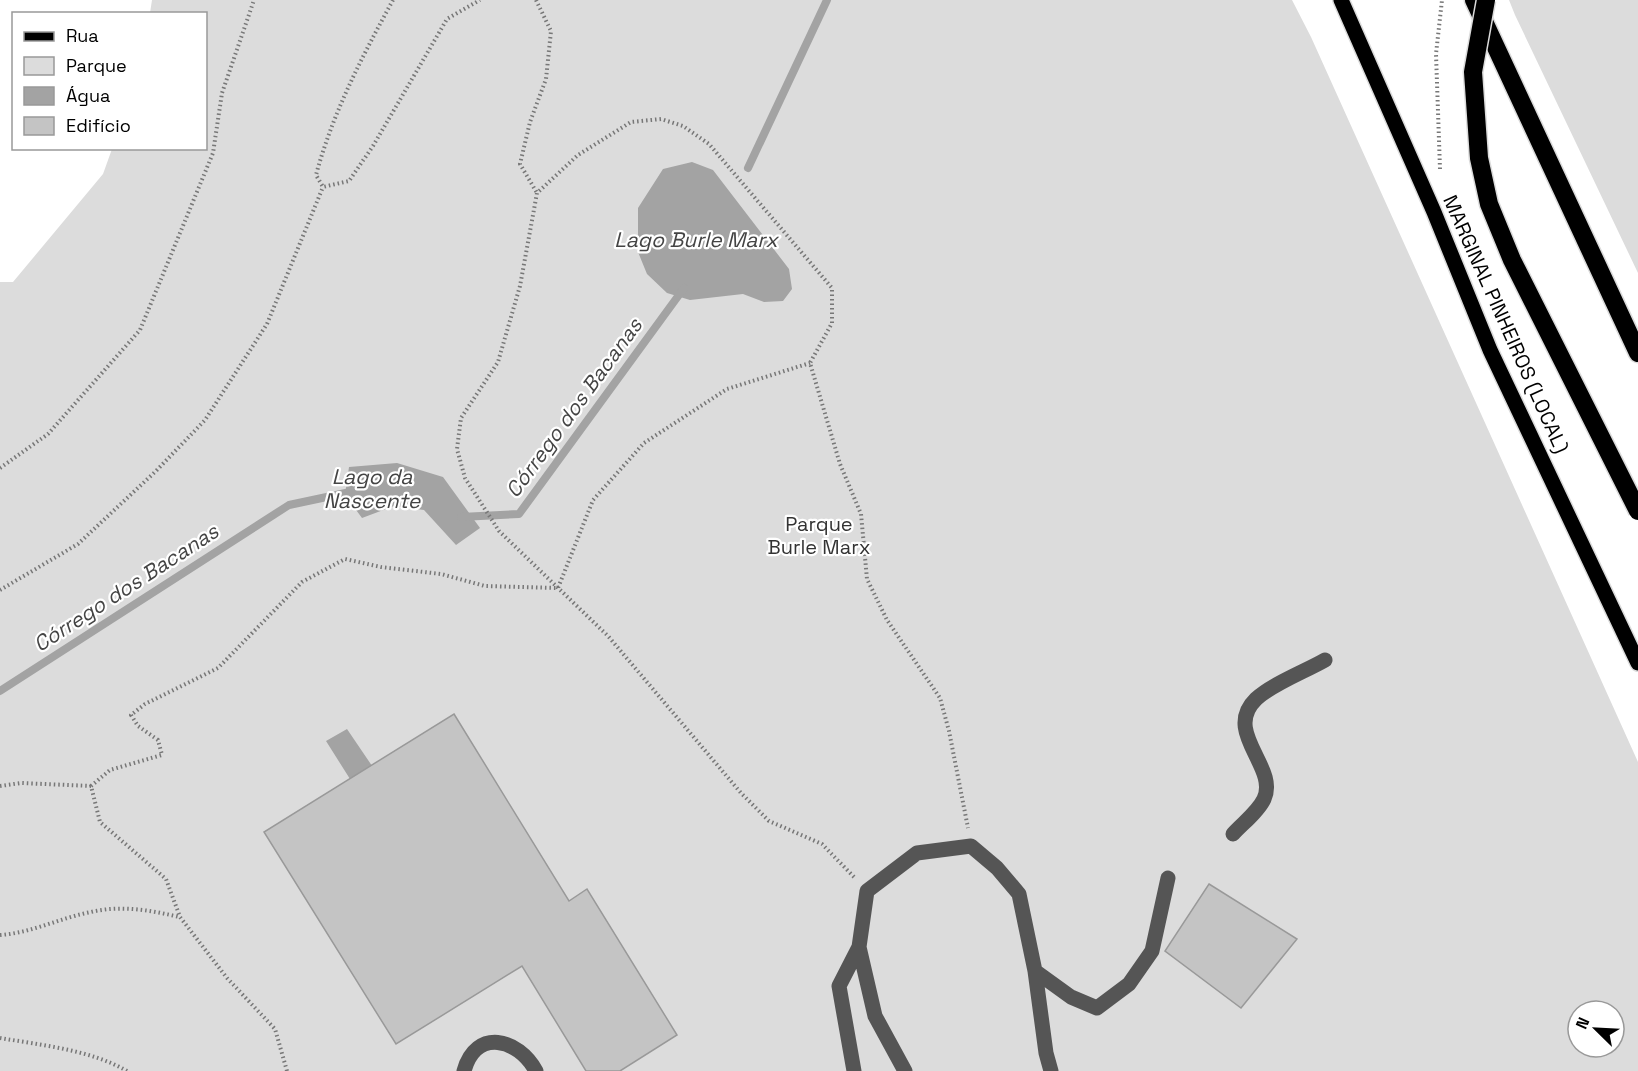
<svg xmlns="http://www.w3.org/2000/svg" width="1638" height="1071" viewBox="0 0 1638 1071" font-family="'Space Grotesk',sans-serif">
	<rect width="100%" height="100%" fill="#fff"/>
	<path fill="#dcdcdc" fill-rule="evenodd" d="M 152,0 L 1292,0 L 1311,37 L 1638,762 L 1638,1071 L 0,1071 L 0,282 L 13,282 L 103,174 L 112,149 L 206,148 L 206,14 L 150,13 ZM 1578,1011 L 1614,1011 L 1614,1047 L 1578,1047 Z
		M 1509,0 L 1638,0 L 1638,273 L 1515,15 Z"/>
	<path fill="#a3a3a3" d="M 692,162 L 713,170 L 789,269 L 792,289 L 783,301 L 764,302 L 743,294 L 690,300 L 667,293 L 647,274 L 638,252 L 638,208 L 663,169 Z
		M 397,463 L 443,477 L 480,528 L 456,545 L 424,510 L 394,506 L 362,518 L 345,495 L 349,467 Z
		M 347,729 L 385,785 L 362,798 L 326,741 Z"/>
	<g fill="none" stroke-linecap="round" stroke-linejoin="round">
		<path stroke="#a3a3a3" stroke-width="8" d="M 748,168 L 827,0
			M 461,517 L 519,514 L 684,288
			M 0,691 L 289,505 L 355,491"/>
	</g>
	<path fill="#c4c4c4" stroke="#999" stroke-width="1.5" d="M 454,714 L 569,901 L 587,889 L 677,1035 L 620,1071 L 586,1071 L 522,966 L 396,1044 L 264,832 Z
		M 1209,884 L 1297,939 L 1241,1008 L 1165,951 Z"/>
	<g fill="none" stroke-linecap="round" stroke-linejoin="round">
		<defs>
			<path id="major" d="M 1341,0 L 1434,212 L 1490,350 L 1638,663"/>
			<path id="highway" d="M 1474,0 L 1638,353"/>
		</defs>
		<use href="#major" stroke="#dbdbdb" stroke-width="18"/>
		<use href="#highway" stroke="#dbdbdb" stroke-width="21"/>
		<path stroke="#777" stroke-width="4" stroke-dasharray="1.5 3" stroke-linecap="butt" d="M 393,0 C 362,57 333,112 316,175 L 323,187 L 349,181 L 373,146 L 447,19 L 480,0
			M 536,0 L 551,31 L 546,79 L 530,122 L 520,164 L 537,193
			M 1440,169 L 1436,54 L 1442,0
			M 0,468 L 48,434 L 140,330 L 213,153 L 222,93 L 254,0
			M 0,590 L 78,544 L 156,471 L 205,420 L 267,324 L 323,187
			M 0,786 L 21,783 L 91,786
			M 854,877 L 822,844 L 769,821 L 741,793 L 608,636 L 499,531 L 465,478 L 457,449 L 461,418 L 498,362 L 520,286 L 537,193 L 578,155 L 631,122 L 661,119 L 683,126 L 709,144 L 832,288 L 832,323 L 810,363 L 840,464 L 861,514 L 867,579 L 887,620 L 940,698 L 949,731 L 968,828
			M 0,935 C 31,933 60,918 91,912 C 120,905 150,910 179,917
			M 0,1038 C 41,1045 91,1050 127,1071
			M 287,1071 L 275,1029 L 227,978 L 180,917 L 166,879 L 100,822 L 91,786 L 110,770 L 162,755 L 158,740 L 138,726 L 131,715 L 145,704 L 218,668 L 302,582 L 345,559 L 381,567 L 441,574 L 485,586 L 558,588 L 593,500 L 644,443 L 727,389 L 810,363"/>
		<path stroke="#555" stroke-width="15" d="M 1233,834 C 1243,823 1258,812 1264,799 C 1279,767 1222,732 1256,699 C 1272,684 1306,671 1325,660
			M 1035,971 L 1046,1053 L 1051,1071
			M 464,1071 C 476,1028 518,1038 536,1071
			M 854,1071 L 839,986 L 859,947
			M 905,1071 L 875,1016 L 859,947 L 867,891 L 917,853 L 971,846 L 997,868 L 1019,894 L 1035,971 L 1071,997 L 1097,1008 L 1129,984 L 1152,951 L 1168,878"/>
		<use href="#major" stroke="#000" stroke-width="15"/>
		<use href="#highway" stroke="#000" stroke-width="18"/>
		<defs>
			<path id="highway-bridge" d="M 1486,0 L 1473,72 L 1479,158 L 1489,204 L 1512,260 L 1638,511"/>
		</defs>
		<use href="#highway-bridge" stroke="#dbdbdb" stroke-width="21" stroke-linecap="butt"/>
		<use href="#highway-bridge" stroke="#000" stroke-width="18"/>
	</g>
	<g text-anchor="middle" stroke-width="4.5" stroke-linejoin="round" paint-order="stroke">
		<g font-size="20" fill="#000" stroke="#fff">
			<text transform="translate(1506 324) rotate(66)" y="7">MARGINAL PINHEIROS (LOCAL)</text>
		</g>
		<g font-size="20" fill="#333" stroke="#fff">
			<text x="819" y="531">Parque<tspan x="819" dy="23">Burle Marx</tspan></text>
		</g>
		<g font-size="21" font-style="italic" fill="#444" stroke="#fff">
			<text x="696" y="247">Lago Burle Marx</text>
			<text transform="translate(574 408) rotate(-54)" y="7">Córrego dos Bacanas</text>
			<text x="372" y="484">Lago da<tspan x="372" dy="24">Nascente</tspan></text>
			<text transform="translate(126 588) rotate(-33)" y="7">Córrego dos Bacanas</text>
		</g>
	</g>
	<rect x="12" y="12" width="195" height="138" fill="#ffffff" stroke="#999999" stroke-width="1.5"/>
	<rect x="24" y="32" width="30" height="9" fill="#000000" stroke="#999999" stroke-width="1.5"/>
	<text x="66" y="42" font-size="18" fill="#000000">Rua</text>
	<rect x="24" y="57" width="30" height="18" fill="#dcdcdc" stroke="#999999" stroke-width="1.5"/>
	<text x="66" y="72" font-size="18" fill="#000000">Parque</text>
	<rect x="24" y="87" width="30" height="18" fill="#a3a3a3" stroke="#999999" stroke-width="1.5"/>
	<text x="66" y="102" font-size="18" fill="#000000">Água</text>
	<rect x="24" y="117" width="30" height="18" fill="#c4c4c4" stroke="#999999" stroke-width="1.5"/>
	<text x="66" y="132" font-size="18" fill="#000000">Edifício</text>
	<g transform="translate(1596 1029) rotate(294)"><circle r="28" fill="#ffffff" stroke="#999999" stroke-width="1.5"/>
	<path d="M0-4.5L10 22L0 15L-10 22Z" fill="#000000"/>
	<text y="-9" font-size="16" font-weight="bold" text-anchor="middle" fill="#000000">N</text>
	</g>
</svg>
